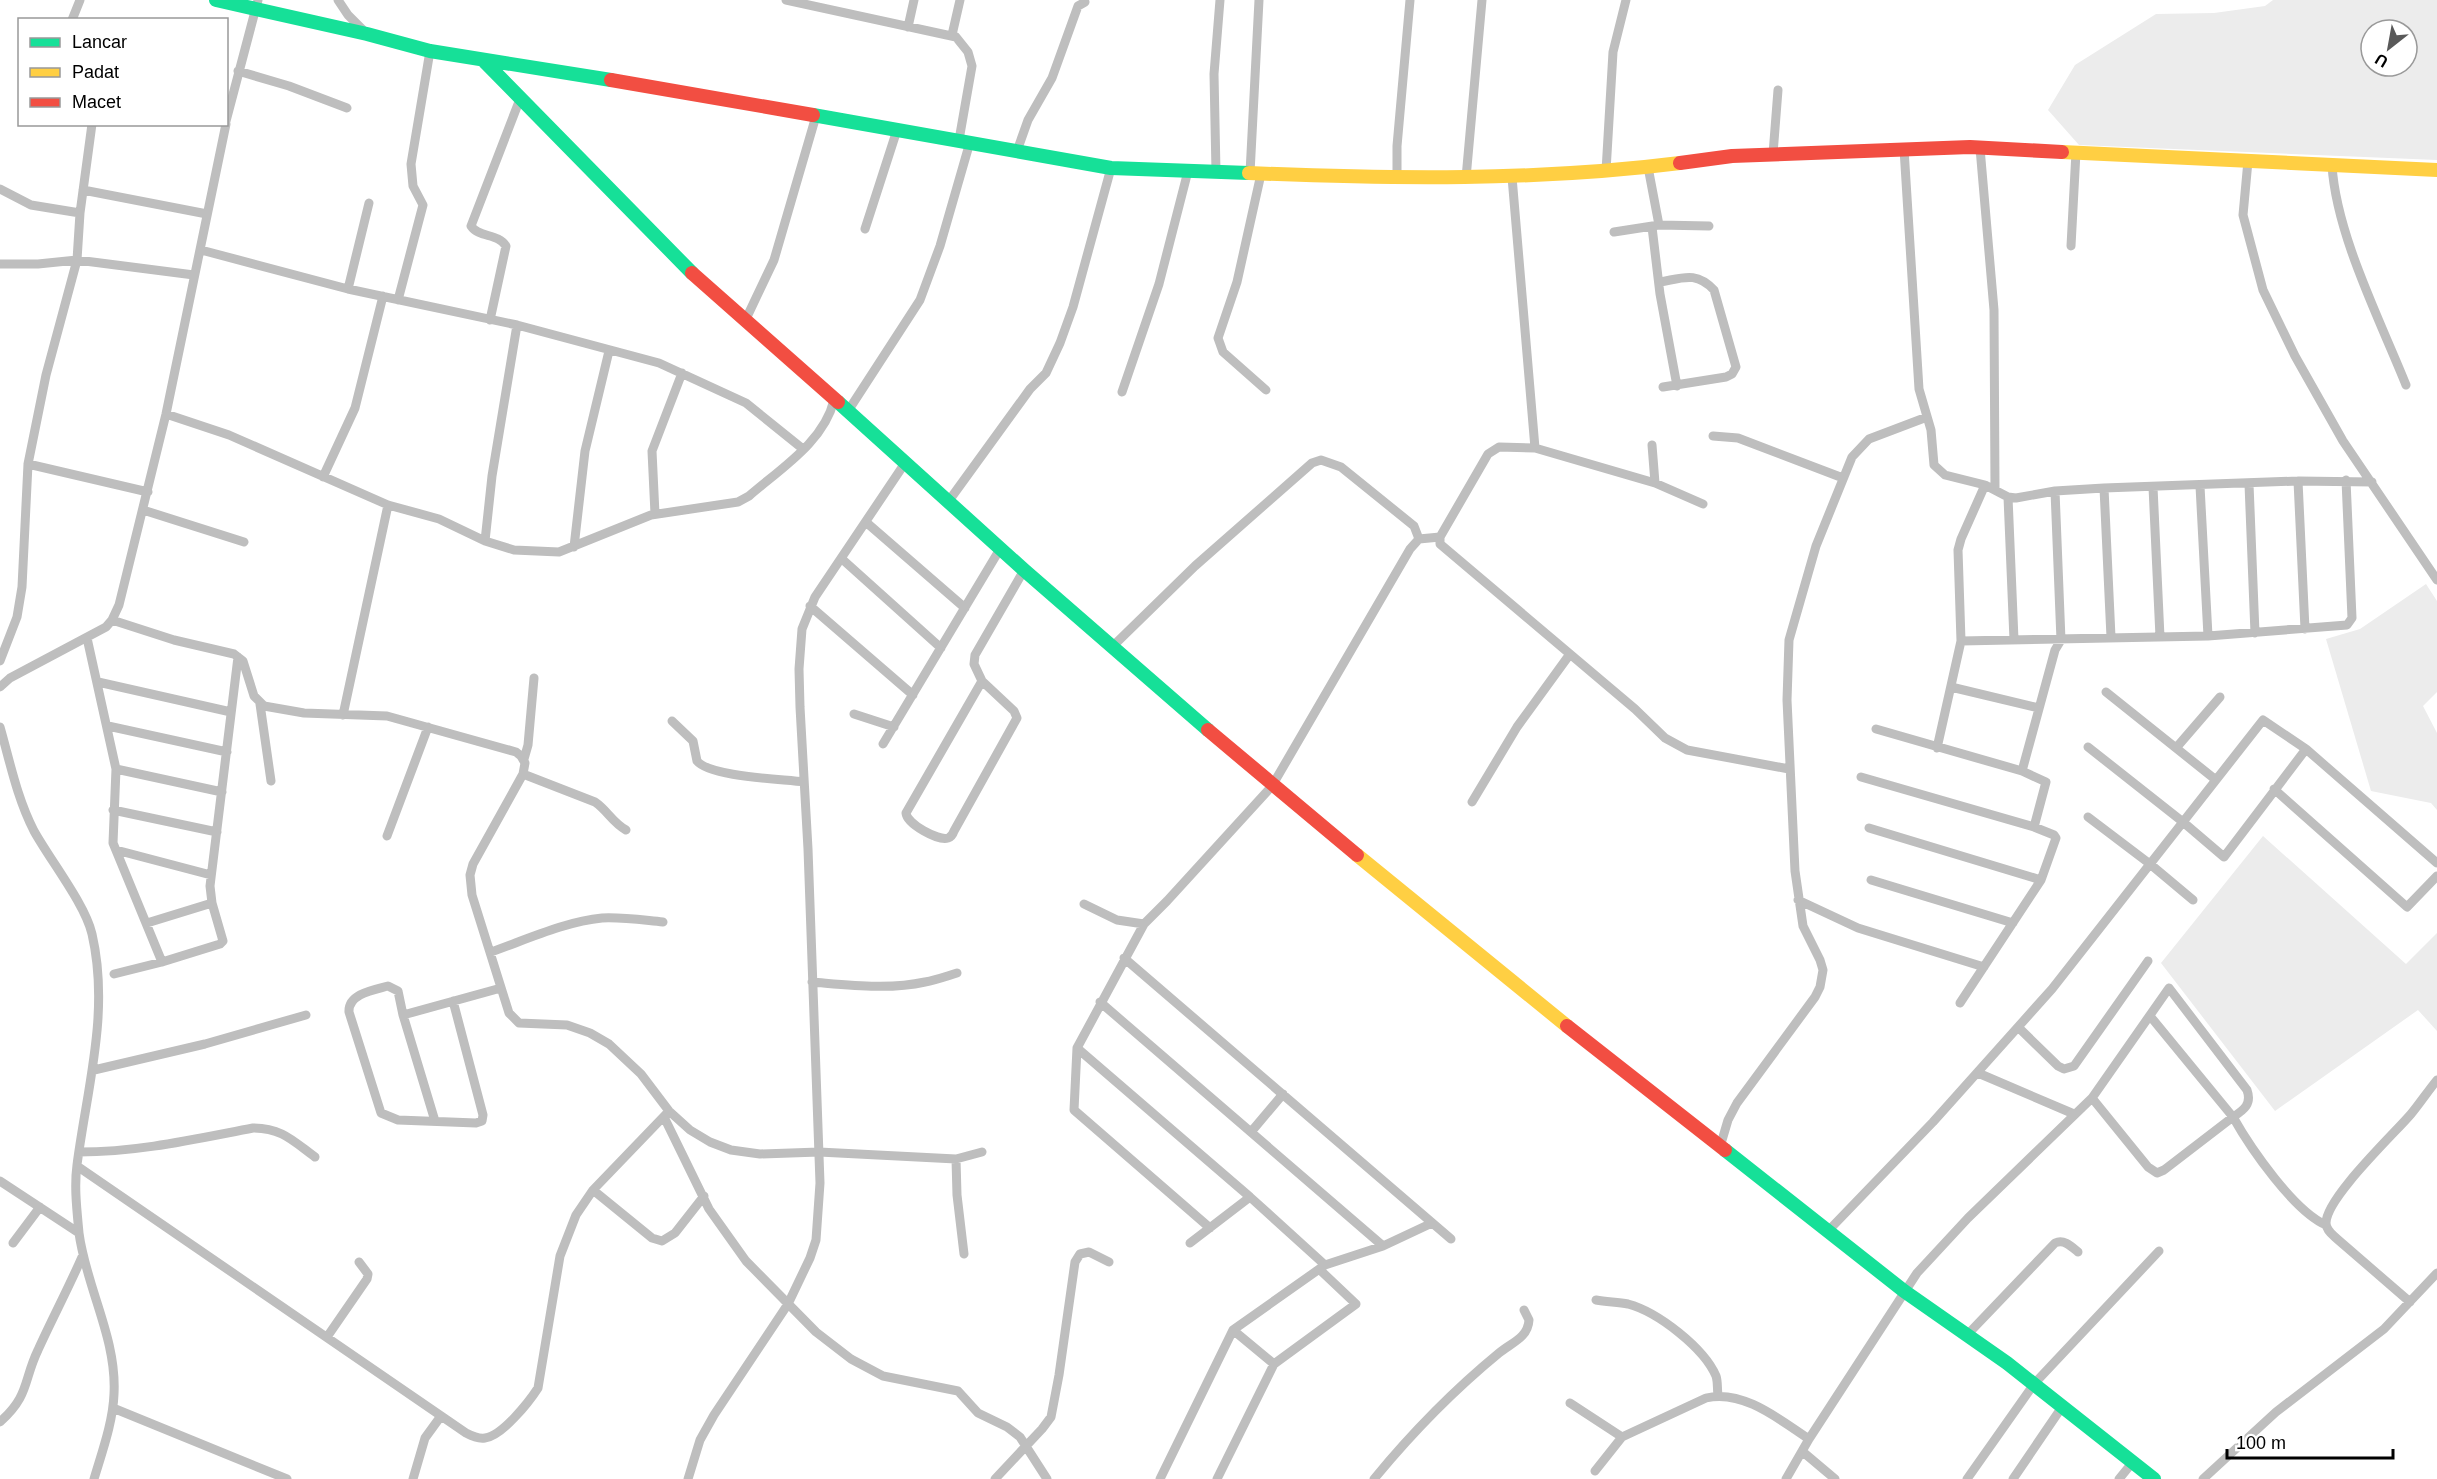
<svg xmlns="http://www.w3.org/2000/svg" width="2437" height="1479" viewBox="0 0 2437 1479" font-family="Helvetica,sans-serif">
	<rect width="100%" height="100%" fill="#fff"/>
	<path fill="#ececec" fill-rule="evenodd" d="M 2273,0 L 2437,0 L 2437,160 L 2079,145 L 2048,110 L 2075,65 L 2156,14 L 2214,13 L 2265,6 ZM 2371,30 L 2407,30 L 2407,66 L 2371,66 Z
		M 2426,584 L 2437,601 L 2437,692 L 2423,706 L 2437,733 L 2437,810 L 2431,803 L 2371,791 L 2326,639 L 2360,629 Z
		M 2263,836 L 2406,964 L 2437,933 L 2437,1031 L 2418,1010 L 2275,1111 L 2161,963 Z"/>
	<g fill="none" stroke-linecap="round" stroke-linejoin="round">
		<path stroke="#bebebe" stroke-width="9" d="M 338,0 L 348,15 L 367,34
			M 786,0 L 956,37 L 968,52 L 972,66 L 959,140
			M 72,20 L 80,0
			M 908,27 L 914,0
			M 952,35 L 960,0
			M 238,71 L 289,86 L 347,108
			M 226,121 L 258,0
			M 1980,148 L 1994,310 L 1995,489
			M 1904,149 L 1919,389 L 1931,430 L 1934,465 L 1945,475 L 1985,485 L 2008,497 L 2016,498 L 2055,491 L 2104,488 L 2298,481 L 2372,482
			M 1017,151 L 1028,120 L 1052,78 L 1078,6 L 1085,2
			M 1773,154 L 1778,90
			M 2248,161 L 2243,215 L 2263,290 L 2295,356 L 2343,441 L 2437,580
			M 2332,165 C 2336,234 2380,320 2406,385
			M 1648,167 L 1659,225
			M 1606,171 L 1613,52 L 1626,0
			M 1216,172 L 1214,74 L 1220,0
			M 1250,173 L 1259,0
			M 1261,174 L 1237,282 L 1218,338 L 1223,352 L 1266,390
			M 1512,177 L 1535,448
			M 1397,178 L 1397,146 L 1410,0
			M 1466,178 L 1482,0
			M 0,189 L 31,205 L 80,213
			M 83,190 L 207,214
			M 1652,227 L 1660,294 L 1677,386
			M 865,229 L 897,130
			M 1614,232 L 1659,225 L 1709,226
			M 2071,246 L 2076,152
			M 201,250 L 348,289 L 517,325 L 659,363 L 746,403 L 803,449
			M 0,264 L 38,264 L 77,260 L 194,275
			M 1660,282 C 1683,278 1696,271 1714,290 L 1736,367 L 1732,374 L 1726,377 L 1663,387
			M 348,289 L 369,203
			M 398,300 L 423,205 L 413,186 L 411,164 L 430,51
			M 746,319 L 774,260 L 816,116
			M 490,320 L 506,246 C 498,233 479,238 471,226 L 520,99
			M 1122,392 L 1159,284 L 1188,171
			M 848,411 L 920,300 L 940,246 L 970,142
			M 166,414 L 229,435 L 388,505 L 439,519 L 485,541 L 514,550 L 559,552 L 651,515 L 738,502 L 749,496 C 780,469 824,442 834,400
			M 1713,436 L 1738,438 L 1843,478
			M 1652,445 L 1655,483 L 1535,448 L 1499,447 L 1488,454 L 1440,537 L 1440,544 L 1635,709 L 1665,738 L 1687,750 L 1789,769
			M 28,464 L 148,492
			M 323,477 L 355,408 L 383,296
			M 2298,481 L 2305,629
			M 1655,483 L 1703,504
			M 2249,484 L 2255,633
			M 2200,486 L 2208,636
			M 2153,487 L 2160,637
			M 2104,488 L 2111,637
			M 2008,497 L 2014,640
			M 948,502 L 1030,389 L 1046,373 L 1060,343 L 1073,307 L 1111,168
			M 143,510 L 244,542
			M 655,514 L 652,451 L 682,373
			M 867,523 L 965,608
			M 485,541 L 492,476 L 517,325
			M 574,547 L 585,451 L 609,351
			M 842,559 L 941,648
			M 810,606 L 913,695
			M 112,620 L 174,640 L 234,654 L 243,661 L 254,696 L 264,706 L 304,713 L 387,716 L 516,752 L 521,756 L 525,763 L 523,774 L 473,864 L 470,875 L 472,895 L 509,1013 L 519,1023 L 567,1025 L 590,1033 L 609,1044 L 641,1074 L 669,1111 L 690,1130 L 710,1142 L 731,1150 L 760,1154 L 819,1152 L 956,1159 L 982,1152
			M 87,638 L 116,769 L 113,843 L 162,962
			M 1961,641 L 2208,636 L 2347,625 L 2352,618 L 2346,480
			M 1112,647 L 1195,566 L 1312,463 L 1321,460 L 1341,467 L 1414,526 L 1419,539
			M 0,661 L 17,617 L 22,587 L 28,464 L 46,375 L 77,260 L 80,213 L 92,124
			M 982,681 L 1014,711 L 1017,718 L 954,831 C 953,834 951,837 948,838 C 938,841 907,824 906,813 L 982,681 L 974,664 L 975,655 L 1024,570
			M 98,682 L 231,712
			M 0,687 L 10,678 L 106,627 L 112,620 L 119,605 L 166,414 L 226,124
			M 1951,687 L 2039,708
			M 2106,692 L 2216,780
			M 260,704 L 271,781
			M 854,714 L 894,727
			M 343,715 L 388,505
			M 672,721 L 693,741 L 697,761 C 710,777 782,779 804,782
			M 108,726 L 227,752
			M 0,727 C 10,762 17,798 34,831 C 50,860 85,904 92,934 C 110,1012 87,1088 77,1165 C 74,1187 77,1211 79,1233
			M 1876,729 L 2022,771
			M 883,744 L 1000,549
			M 2088,747 L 2183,822 L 2224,857 L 2306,749 L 2437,863
			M 1937,748 L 1961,641 L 1958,550 L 1961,539 L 1985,485
			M 2176,748 L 2220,697
			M 524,759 L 528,745 L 534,678
			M 116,769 L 222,792
			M 523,774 L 595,802 C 607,810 612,822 626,830
			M 1861,777 L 2034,827 L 2054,835 L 2056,838 L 2041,880 L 1960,1003
			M 2274,789 L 2407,907 L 2437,876
			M 1472,802 L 1517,727 L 1570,654
			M 113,810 L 217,832
			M 2088,817 L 2150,864 L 2193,900
			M 2034,827 L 2046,782 L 2022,771 L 2055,650 L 2061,640 L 2055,491
			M 1869,828 L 2041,880
			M 387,836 L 428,727
			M 116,850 L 211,875
			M 1871,880 L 2013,923
			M 1798,900 L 1858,928 L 1984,967
			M 1084,904 L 1117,920 L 1144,924
			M 147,923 L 212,903
			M 491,952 C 525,940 567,921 602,918 C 623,917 642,920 663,922
			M 1124,958 L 1451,1239
			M 114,974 L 162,962 L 220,944 L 223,941 L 212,903 L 210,886 L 238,657
			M 812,982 C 849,985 889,990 925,982 C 936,980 947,976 957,973
			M 1100,1002 L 1383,1246
			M 403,1015 L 501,988
			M 2019,1028 L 2058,1066 L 2064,1069 L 2074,1066 L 2148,961
			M 1077,1048 L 1250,1197 L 1325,1265
			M 94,1070 L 205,1044 L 306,1015
			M 1978,1073 L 2074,1114
			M 2092,1098 L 2169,988 L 2247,1090 C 2252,1104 2244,1110 2233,1117 L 2150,1016
			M 664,1117 L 709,1209 L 746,1261 L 816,1332 L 851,1359 L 883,1376 L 958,1391 L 978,1413 L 1007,1427 L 1020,1437 L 1047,1479
			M 435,1121 L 403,1015 L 398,991 L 388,986 C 373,990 348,994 349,1012 L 381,1113 L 398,1120 L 476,1123 L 482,1121 L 483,1115 L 453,1001
			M 1251,1132 L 1283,1094
			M 1720,1147 L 1728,1120 L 1737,1103 L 1815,997 L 1820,987 L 1823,970 L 1820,960 L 1803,926 L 1795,871 L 1787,700 L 1789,640 L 1816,546 L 1852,457 L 1869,439 L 1927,417
			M 79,1152 C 139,1152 195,1139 253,1128 C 282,1128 293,1141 315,1157
			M 956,1159 L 957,1195 L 964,1254
			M 77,1166 L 466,1433 C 472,1436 478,1439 485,1438 C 502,1436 529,1402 538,1388 L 560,1256 L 576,1215 L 593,1190 L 669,1111
			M 0,1181 L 79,1233 C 86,1287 117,1338 114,1394 C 113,1422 102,1452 94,1479
			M 593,1190 L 652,1238 L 662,1241 L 675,1233 L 704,1196
			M 1210,1228 L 1074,1110 L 1077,1048 L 1144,924 L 1167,901 L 1272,786 L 1410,549 L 1419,539 L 1440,537
			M 1829,1230 L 1933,1122 L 2052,989 L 2263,720 L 2306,749
			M 13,1243 L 40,1207
			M 1190,1243 L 1250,1197
			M 1596,1300 C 1607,1302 1618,1302 1628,1304 C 1658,1312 1704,1348 1716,1376 C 1718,1382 1717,1389 1718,1395
			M 2410,1302 L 2336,1238 C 2332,1234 2326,1230 2326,1223 C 2326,1198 2394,1134 2411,1114 C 2420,1103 2428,1091 2437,1080
			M 1233,1330 L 1274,1364
			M 1968,1334 L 2055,1243 C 2064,1239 2071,1246 2078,1252
			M 327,1337 L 367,1279 L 368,1274 L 359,1262
			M 1570,1403 L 1622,1437
			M 113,1408 L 287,1479
			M 0,1422 C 30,1395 23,1381 38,1350 C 52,1319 68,1289 82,1257
			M 1803,1452 L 1835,1479
			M 1595,1471 L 1622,1437 L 1706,1398 C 1743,1389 1780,1420 1809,1439
			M 413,1479 L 425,1438 L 441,1416
			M 688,1479 L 700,1440 L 714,1415 L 788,1304 L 810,1258 L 816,1240 L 820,1183 L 808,849 L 800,707 L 799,669 L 802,629 L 815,597 L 905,463
			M 995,1479 L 1042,1429 L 1051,1417 L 1059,1375 L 1075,1262 L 1080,1254 L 1089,1252 L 1109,1262
			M 1160,1479 L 1233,1330 L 1325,1265 L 1383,1246 L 1432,1223
			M 1217,1479 L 1274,1364 L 1356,1304 L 1319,1269
			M 1374,1479 C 1411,1434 1454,1390 1499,1353 C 1511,1343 1528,1338 1529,1320 L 1524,1310
			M 1786,1479 L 1809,1439 L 1917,1273 L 1968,1218 L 2092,1098 L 2148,1167 L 2157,1173 L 2164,1170 L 2233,1117 C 2251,1149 2294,1211 2326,1225
			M 1967,1479 L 2034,1384 L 2159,1251
			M 2013,1479 L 2062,1407
			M 2119,1479 L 2132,1463
			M 2203,1479 L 2276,1412 L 2384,1329 L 2437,1273"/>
		<path stroke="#16e098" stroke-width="14" d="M 216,0 L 367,34 L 430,51 L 611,80
			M 484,61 L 692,273
			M 813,115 L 1111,168 L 1249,173
			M 838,402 L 1024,570 L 1208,730
			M 1725,1150 L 1904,1291 L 2007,1363 L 2154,1479"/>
		<path stroke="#ffcf43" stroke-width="14" d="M 2062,152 L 2437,170
			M 1249,173 C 1392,179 1537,181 1680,163
			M 1357,855 L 1567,1026"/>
		<path stroke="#f24e42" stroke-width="14" d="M 611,80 L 813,115
			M 1680,163 L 1732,156 L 1970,147 L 2062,152
			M 692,273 L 838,402
			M 1208,730 L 1357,855
			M 1567,1026 L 1725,1150"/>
	</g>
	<rect x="18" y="18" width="210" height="108" fill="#ffffff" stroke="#999999" stroke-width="1.5"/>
	<rect x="30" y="38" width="30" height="9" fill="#16e098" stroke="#999999" stroke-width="1.5"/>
	<text x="72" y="48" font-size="18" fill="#000000">Lancar</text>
	<rect x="30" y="68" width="30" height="9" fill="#ffcf43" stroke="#999999" stroke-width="1.5"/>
	<text x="72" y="78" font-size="18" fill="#000000">Padat</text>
	<rect x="30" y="98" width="30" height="9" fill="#f24e42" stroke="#999999" stroke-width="1.5"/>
	<text x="72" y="108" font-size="18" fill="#000000">Macet</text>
	<g transform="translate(2389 48) rotate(211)"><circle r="28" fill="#ffffff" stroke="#999999" stroke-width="1.5"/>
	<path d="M0-4.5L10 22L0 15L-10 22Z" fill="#595959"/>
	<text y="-9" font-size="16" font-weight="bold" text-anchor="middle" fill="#000000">U</text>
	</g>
	<path d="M2227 1449v9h166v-9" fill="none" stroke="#000000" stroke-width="3"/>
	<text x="2236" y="1449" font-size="18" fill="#000000" stroke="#ffffff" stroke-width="4.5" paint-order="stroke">100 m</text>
</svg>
